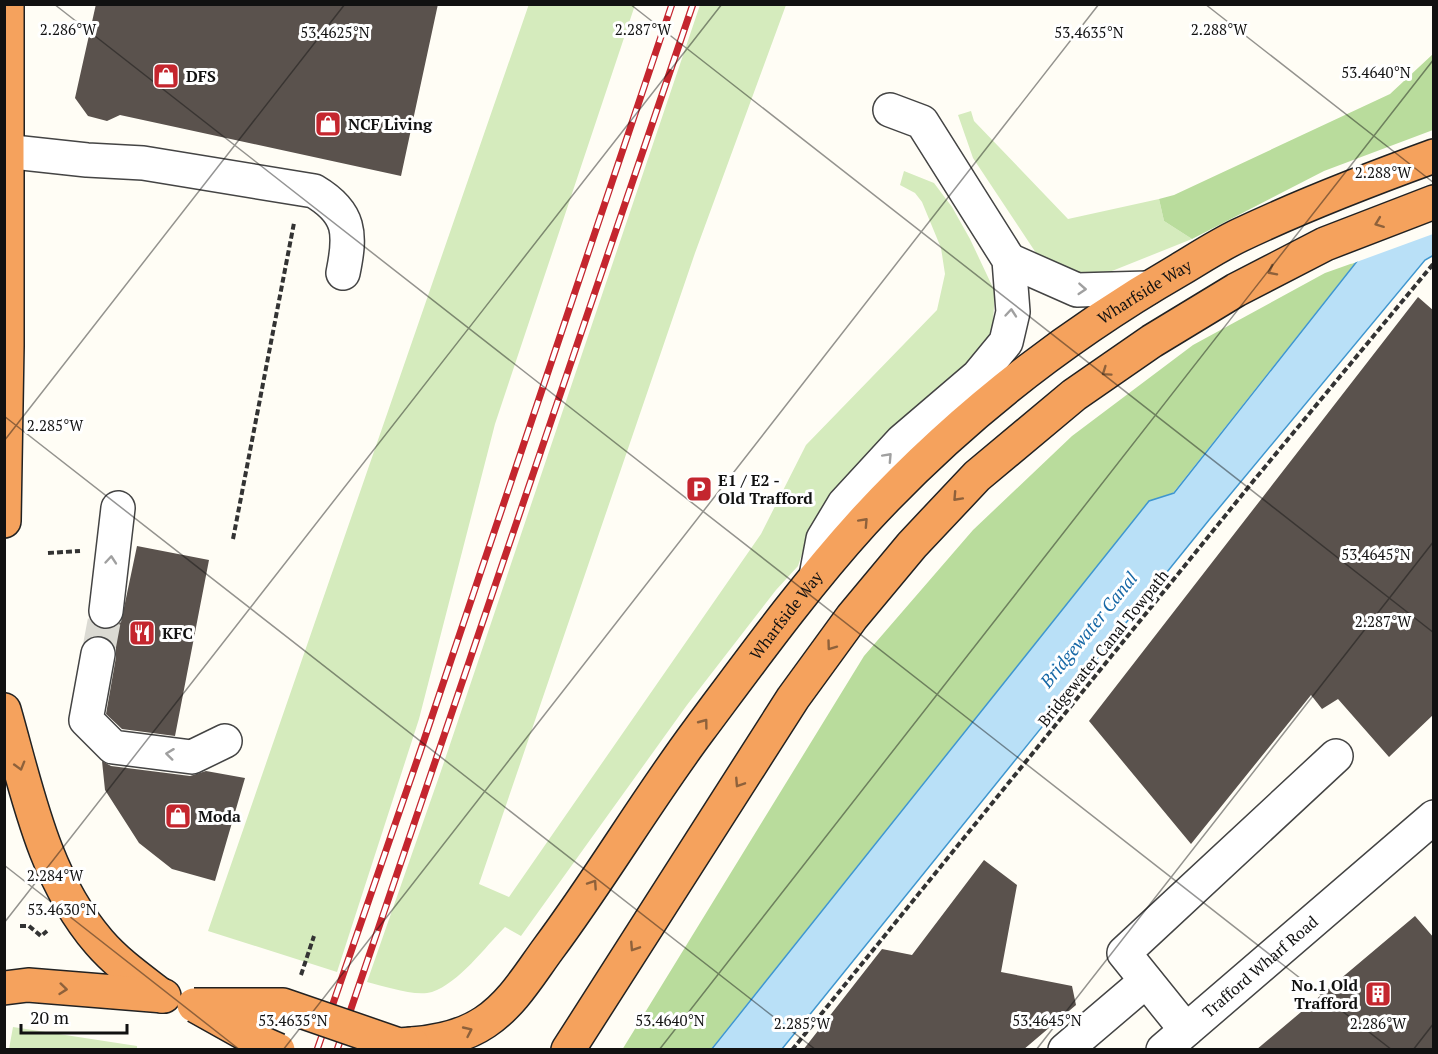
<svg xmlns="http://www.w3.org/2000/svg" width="1438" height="1054" viewBox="0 0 1438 1054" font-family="'PT Serif',serif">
	<rect width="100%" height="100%" fill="#fffdf5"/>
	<path fill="#d5ebbd" d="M 529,4 L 635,5 L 495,424 L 419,719 L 337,972 L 208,931 Z
		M 700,5 L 786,5 L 695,253 L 479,884 L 509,897 L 761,534 L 806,445 L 937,310 L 945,274 L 941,248 L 922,202 L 915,193 L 900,185 L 904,171 L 934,183 L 952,207 L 970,239 L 995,292 L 992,336 L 823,522 L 804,548 L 798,566 L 776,590 L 687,705 L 521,936 L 505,927 C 485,947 459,983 432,992 C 415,997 384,986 367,982 L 441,771 Z
		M 971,111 L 974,121 L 1068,219 L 1159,199 L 1164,221 L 1192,239 L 1102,275 L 1067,277 L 1044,265 L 973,158 L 958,115 Z
		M 13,1027 L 137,1046 L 137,1049 L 9,1049 Z"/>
	<path fill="#b9dc9c" d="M 1433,54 L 1433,130 L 1324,171 L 1192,239 L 1164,221 L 1159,199 L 1174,195 L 1390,94 Z
		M 1356,262 L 1173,493 L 1149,501 L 711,1049 L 622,1050 L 864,656 L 973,530 L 1072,436 L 1193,345 L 1325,273 Z"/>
	<path fill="#b9e0f7" stroke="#3f96cf" stroke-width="1.5" d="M 1433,165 L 1434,255 L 1425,260 L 1209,520 L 782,1049 L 711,1050 L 1149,501 L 1174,493 Z"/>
	<path fill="#fffdf5" d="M 1434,162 L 1433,234 L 1351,264 L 1431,163 Z"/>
	<path fill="#5a524d" d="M 96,4 L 438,4 L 401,176 L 120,115 L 107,121 L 88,116 L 75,98 Z
		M 1418,297 L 1434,311 L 1434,714 L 1389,757 L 1338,699 L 1322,709 L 1311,695 L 1191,844 L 1089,721 Z
		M 137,546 L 209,560 L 175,736 L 122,729 L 106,714 L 116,657 L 116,648 L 111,640 L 102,636 L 92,636 L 88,639 L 91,622 L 95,626 L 104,630 L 114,628 L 121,622 Z
		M 102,761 L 111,766 L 190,776 L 206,771 L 245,778 L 215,881 L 172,869 L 139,843 L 105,790 Z
		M 984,860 L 1017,885 L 1001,972 L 1072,986 L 1076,1005 L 1023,1050 L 803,1050 L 882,949 L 912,955 Z
		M 1415,916 L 1434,938 L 1434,1050 L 1256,1050 Z"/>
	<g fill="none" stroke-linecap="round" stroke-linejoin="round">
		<path stroke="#dbdad3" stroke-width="33" stroke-dasharray="33 16" stroke-linecap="butt" d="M 98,654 L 106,611"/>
		<defs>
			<g id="minor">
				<path d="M 4,151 L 87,160 L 143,163 L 314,191 C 351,213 351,234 343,273"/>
				<path d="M 1009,260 L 1077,290 L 1148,288"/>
				<path d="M 816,576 L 823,539 L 844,504 L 902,441 L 978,376 L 1006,342 L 1013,312 L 1009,260 L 922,122 L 890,110"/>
				<path d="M 106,611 L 118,508"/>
				<path d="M 98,654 L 86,720 L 113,747 L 192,757 L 225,741"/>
				<path d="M 1186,1030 L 1124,953 L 1336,756"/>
				<path d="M 1065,1050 L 1146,981"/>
				<path id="s1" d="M 1163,1050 L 1434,817"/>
			</g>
			<g id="highway">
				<path d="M 4,521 L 7,346 L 7,4"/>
				<path d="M 4,710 C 27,790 43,877 99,942 C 117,963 140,979 162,996"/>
				<path d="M 4,988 L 28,985 L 164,996"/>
				<path id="s2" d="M 412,1044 C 437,1042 463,1037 485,1022 C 512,1004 529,975 548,949 C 601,878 646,801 699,730 C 752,659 804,587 863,522 C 954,423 1063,337 1179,270 C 1199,258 1219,245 1240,235 C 1303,205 1368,180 1434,156"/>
				<path d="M 568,1050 L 793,698 L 852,617 L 912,545 L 977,476 L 1074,395 L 1152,341 L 1236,290 L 1325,244 L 1434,202"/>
			</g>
		</defs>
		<use href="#minor" stroke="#444" stroke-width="36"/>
		<use href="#highway" stroke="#222" stroke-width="36"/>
		<path stroke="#333" stroke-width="4" stroke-dasharray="6 3" stroke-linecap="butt" d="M 233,539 L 294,223
			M 48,553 L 80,551
			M 20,926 L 29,926 L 41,936 L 47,931
			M 301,975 L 314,936
			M 792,1050 L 1255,479 L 1434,263"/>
		<use href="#minor" stroke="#fff" stroke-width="33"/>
		<use href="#highway" stroke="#f5a25d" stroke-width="33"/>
		<defs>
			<path id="rail" d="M 317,1050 L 420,752 L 672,4
				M 337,1050 L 693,4"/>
		</defs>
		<use href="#rail" stroke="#c4262e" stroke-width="7"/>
		<use href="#rail" stroke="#fff" stroke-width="4.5" stroke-dasharray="14" stroke-linecap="butt"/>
		<defs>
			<path id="highway-bridge" d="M 194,1005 L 283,1005 L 399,1045 L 412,1044
				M 196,1006 L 262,1043 L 278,1050"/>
		</defs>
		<use href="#highway-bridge" stroke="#222" stroke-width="36" stroke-linecap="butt"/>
		<use href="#highway-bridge" stroke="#f5a25d" stroke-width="33"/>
	</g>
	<defs><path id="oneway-chevron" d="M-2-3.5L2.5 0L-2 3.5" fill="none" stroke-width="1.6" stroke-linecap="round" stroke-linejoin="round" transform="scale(1.5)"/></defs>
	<g stroke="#8e613b">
		<use href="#oneway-chevron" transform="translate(1379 223) rotate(159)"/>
		<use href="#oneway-chevron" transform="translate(1272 271) rotate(153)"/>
		<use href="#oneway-chevron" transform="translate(1106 372) rotate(145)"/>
		<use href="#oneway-chevron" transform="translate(957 497) rotate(133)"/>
		<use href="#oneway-chevron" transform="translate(864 522) rotate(-47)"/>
		<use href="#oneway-chevron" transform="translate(831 646) rotate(126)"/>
		<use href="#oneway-chevron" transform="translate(704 723) rotate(-53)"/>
		<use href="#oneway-chevron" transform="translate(20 766) rotate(74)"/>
		<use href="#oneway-chevron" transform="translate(739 783) rotate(123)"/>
		<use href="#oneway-chevron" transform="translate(593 884) rotate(-56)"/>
		<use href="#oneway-chevron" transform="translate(634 947) rotate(123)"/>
		<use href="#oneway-chevron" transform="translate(63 989) rotate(6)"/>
		<use href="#oneway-chevron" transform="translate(468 1031) rotate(-25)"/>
	</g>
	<g stroke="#a0a0a0">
		<use href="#oneway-chevron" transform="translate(1082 289) rotate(4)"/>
		<use href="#oneway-chevron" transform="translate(1011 313) rotate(-85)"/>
		<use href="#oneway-chevron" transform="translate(888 457) rotate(-47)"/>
		<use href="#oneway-chevron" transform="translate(111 560) rotate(-85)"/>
		<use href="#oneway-chevron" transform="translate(170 754) rotate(-173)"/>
	</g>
	<path fill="none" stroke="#111" stroke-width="1.5" stroke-opacity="0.45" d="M 54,4 L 1392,1050M 630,4 L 1434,633M 1205,4 L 1434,183M 4,416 L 816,1050M 4,441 L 345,4M 4,865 L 240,1050M 4,923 L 722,4M 283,1050 L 1099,4M 659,1050 L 1434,59M 1036,1050 L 1434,541M 1413,1050 L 1434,1023"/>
	<defs>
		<symbol id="shop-square" viewBox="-11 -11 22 22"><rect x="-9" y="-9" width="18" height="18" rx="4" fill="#c4262e" stroke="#fff"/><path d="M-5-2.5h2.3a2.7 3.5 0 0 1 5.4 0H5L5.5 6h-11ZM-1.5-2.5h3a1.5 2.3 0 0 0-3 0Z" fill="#fff"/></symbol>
		<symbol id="parking-square" viewBox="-11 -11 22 22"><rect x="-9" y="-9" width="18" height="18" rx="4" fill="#c4262e" stroke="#fff"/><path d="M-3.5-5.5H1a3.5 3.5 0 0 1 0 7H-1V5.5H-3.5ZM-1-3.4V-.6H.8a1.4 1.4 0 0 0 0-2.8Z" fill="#fff"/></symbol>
		<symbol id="restaurant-square" viewBox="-11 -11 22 22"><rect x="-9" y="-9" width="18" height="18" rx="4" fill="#c4262e" stroke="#fff"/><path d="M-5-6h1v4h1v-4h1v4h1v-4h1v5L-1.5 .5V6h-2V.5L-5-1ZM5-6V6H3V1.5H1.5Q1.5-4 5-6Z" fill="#fff"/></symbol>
		<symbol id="building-square" viewBox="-11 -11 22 22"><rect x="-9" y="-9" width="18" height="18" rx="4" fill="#c4262e" stroke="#fff"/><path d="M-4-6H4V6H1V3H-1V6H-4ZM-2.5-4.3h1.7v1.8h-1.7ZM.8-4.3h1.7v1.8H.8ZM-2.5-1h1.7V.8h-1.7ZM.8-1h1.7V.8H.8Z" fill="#fff"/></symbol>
	</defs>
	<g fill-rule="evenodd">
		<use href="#shop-square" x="151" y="61" width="30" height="30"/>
		<use href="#shop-square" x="313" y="109" width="30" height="30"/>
		<use href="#parking-square" x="684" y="474" width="30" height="30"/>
		<use href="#restaurant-square" x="127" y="618" width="30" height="30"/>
		<use href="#shop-square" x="163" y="801" width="30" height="30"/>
		<use href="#building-square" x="1363" y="979" width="30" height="30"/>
	</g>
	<g text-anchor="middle" stroke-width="6" stroke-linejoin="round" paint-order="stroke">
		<g font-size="16" font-weight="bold" fill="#111" stroke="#fff" text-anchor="start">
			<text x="186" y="82">DFS</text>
			<text x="348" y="130">NCF Living</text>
			<text x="718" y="486">E1 / E2 -<tspan x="718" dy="18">Old Trafford</tspan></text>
			<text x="162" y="639">KFC</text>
			<text x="198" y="822">Moda</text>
			<text x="1358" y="991" text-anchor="end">No.1 Old<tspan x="1358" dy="18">Trafford</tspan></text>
		</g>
		<g font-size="16" fill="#111" stroke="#fff">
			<text dy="6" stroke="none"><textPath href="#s2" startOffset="1070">Wharfside Way</textPath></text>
			<text dy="6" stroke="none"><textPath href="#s2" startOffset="584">Wharfside Way</textPath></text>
			<text transform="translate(1103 648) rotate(-51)" y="6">Bridgewater Canal Towpath</text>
			<text dy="6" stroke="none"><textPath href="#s1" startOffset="128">Trafford Wharf Road</textPath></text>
		</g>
		<g font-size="18" font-style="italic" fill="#1768a6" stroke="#fff">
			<text transform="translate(1089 630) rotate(-51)" y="6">Bridgewater Canal</text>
		</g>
	</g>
	<g font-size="15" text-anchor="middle" fill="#111" stroke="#fff" stroke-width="6" stroke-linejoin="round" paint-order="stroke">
		<text x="68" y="35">2.286°W</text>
		<text x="643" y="35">2.287°W</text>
		<text x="1219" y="35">2.288°W</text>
		<text x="335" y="38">53.4625°N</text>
		<text x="1089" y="38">53.4635°N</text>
		<text x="1376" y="78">53.4640°N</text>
		<text x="1383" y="178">2.288°W</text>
		<text x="55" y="431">2.285°W</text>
		<text x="1376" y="560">53.4645°N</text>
		<text x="1383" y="627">2.287°W</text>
		<text x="55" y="881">2.284°W</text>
		<text x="62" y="915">53.4630°N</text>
		<text x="293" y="1026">53.4635°N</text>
		<text x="670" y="1026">53.4640°N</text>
		<text x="1047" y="1026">53.4645°N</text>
		<text x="802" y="1029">2.285°W</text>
		<text x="1378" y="1029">2.286°W</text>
	</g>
	<rect width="1438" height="1054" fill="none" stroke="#111111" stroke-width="12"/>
	<path d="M21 1024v9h106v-9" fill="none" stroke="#111111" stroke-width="3"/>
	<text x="30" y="1024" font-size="18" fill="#111111" stroke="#ffffff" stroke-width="4.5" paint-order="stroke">20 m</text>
</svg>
